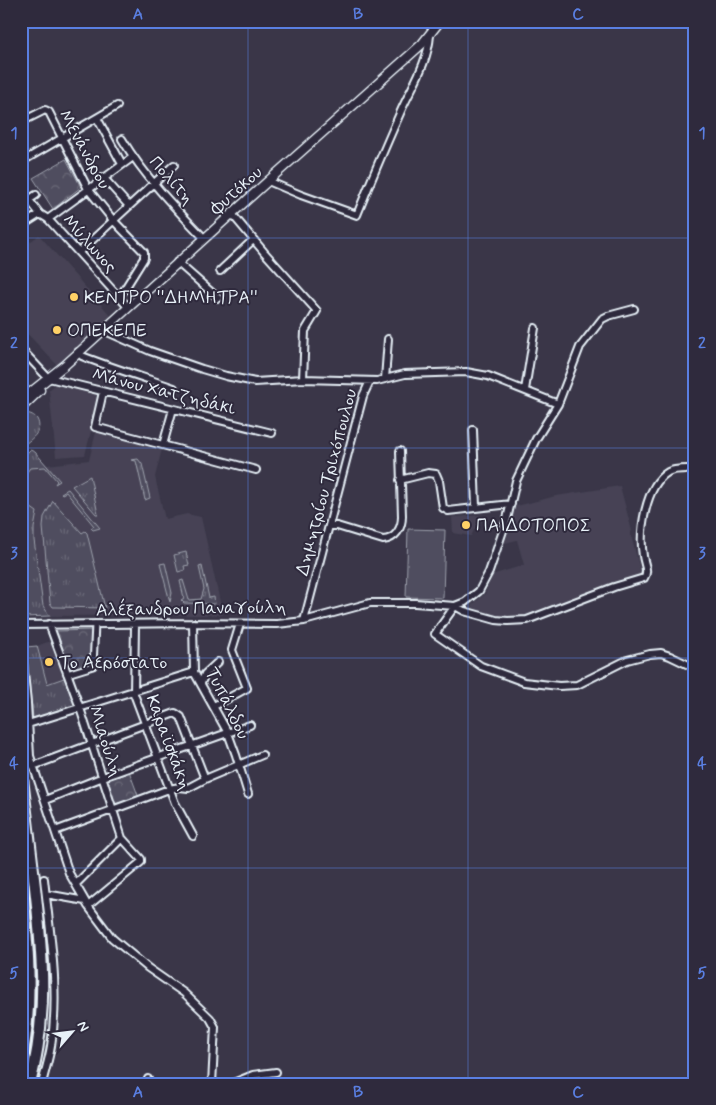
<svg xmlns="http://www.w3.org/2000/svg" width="716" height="1105" viewBox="0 0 716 1105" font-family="Mynerve,sans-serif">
	<defs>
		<pattern id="grass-tufts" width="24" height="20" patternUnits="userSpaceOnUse" patternTransform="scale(1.25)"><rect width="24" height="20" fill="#504e5f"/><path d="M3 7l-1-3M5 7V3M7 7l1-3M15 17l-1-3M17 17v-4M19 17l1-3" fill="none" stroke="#696877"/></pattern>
		<pattern id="park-crowns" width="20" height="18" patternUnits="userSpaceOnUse" patternTransform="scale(1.25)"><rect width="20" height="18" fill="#504e5f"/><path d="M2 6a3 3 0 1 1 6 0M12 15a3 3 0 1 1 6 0" fill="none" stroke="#696877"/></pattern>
	</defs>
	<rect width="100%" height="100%" fill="#3a3648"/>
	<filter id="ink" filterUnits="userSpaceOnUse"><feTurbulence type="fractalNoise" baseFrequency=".02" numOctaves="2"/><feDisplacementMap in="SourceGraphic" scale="10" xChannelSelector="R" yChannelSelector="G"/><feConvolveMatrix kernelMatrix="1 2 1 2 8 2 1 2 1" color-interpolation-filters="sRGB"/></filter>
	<g filter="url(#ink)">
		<path fill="#464354" d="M 39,235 L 112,317 L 57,365 L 21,327 L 21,249 Z
			M 56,384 L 100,396 L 85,455 L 56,457 L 49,390 Z
			M 96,432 L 162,449 L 155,477 L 165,519 L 187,514 L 201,517 L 223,615 L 38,616 L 22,468 L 89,460 Z
			M 620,486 L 632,531 L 630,532 L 642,576 L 527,618 L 506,620 L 467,609 L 485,594 L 492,575 L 524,565 L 517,540 L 505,543 L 504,542 L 513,516 L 513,507 L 556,496 Z
			M 483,515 L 479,530 L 474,530 L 471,536 L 453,533 L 452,517 Z
			M 50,641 L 64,678 L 47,684 L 37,646 Z"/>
		<path fill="url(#grass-tufts)" stroke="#9ca0ac" d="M 26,413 C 31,414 34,415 37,419 C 44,432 30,440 21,447 L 21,416 Z
			M 30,450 L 35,452 L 60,481 L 55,484 L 57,481 L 45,467 L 30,468 L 24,476 L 27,505 L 37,512 L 34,528 L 34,540 L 43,606 L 50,616 L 23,617 L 21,597 L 21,459 Z
			M 138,459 L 142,464 L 150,498 L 145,500 L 136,461 L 131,460 Z
			M 90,476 L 98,514 L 96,514 L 72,486 Z
			M 68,489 L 100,528 L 93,530 L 91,528 L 94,526 L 66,492 L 62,494 L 61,493 Z
			M 53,501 L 82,533 L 85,531 L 87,533 L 105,608 L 56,607 L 53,607 L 50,603 L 43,527 L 44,517 Z
			M 186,552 L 189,565 L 184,566 L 185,570 L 178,572 L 174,555 Z
			M 165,563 L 172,593 L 170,602 L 160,564 Z
			M 202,566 L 209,598 L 214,597 L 215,604 L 184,603 L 181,600 L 184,598 L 180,581 L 183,580 L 189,600 L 201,599 L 204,589 L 199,567 Z
			M 37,646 L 47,684 L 64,678 L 75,706 L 33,718 L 26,647 Z"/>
		<path fill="url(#park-crowns)" stroke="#9ca0ac" d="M 66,159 L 81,187 L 53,209 L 33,178 Z
			M 93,630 L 92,665 L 71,672 L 56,631 Z
			M 129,771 L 139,798 L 115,808 L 104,780 Z"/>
		<path fill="#504e5f" stroke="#9ca0ac" d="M 408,529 L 445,530 L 443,598 L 406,597 Z"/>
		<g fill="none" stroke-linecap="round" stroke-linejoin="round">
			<defs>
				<path id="pedestrian" d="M 67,674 L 93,666 L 95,624"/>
				<path id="minor" d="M 97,118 L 122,164
					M 21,122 L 45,110 L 49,112 L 88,189 L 113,220 L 144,252 L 144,258 L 119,298
					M 122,139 C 144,176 174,207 204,238
					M 21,162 L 117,106
					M 103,177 L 129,206
					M 268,181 L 301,195 L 357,215 C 371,180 386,145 401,111 C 412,86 428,63 430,35
					M 29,200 L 40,214 L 48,219 L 128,307
					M 21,205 L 36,195
					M 232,214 L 264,252 L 317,311 L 305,331 L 303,379
					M 48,219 L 133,157
					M 21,226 L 40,214
					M 79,252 L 174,165
					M 177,262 L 218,298
					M 220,271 L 253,240
					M 103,330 L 150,351 L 202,369 L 226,376 L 255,382 L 303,379 L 377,381 L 405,374 L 466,372 L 488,376 L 558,404
					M 21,349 L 49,379
					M 78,352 L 82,356 C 112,368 143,377 174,388
					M 49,378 L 272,433
					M 385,379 L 388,339
					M 525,390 L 535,328
					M 103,392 L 95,427 L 256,470
					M 473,430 L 476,507
					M 163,445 L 173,409
					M 695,469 C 687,469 674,468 668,472 C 645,486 639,532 643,556 C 644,564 649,571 644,578 L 614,587 L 527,620 L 508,621 L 496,620 L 464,611 L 455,606 L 435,634 L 481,666 L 524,682 L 559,686 L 577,685 L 627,660 L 650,654 L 661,653 L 670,656 L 695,668
					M 400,480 L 428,473 L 436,474 L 439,481 L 443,508 L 448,511 L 511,504
					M 329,526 L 337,526 L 383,540 C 396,539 402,528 402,516 L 400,451
					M 304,621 L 363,396 L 370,381
					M 193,623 L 194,672 L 228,733 L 236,755 L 248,794
					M 49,624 L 80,708 L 122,838 L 141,859 L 141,862 L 88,906
					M 135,624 L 134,694 L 175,803 L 193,836
					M 21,625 L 193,623 L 277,624 L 304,621 L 370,603 L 415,603 L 455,606 L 465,602 L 479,591 L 489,572 L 507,519 L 516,481 L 536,439 L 558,404 L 580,347 L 602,319 L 608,316 L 634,309
					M 21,643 L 27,703 L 30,756 L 69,873 L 88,906 L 112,938 L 148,968 L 184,993 L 210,1018 L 215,1027 L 212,1084
					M 201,683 L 205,674 L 218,662
					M 214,706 L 247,688 L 232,650 L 240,624
					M 28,724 L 194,672
					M 33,766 L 175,713 L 181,717 L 205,779
					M 45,800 L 103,777 L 250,725
					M 55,831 L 169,789 L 180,787 L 188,788 L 205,779 L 262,755
					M 76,884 L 122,838
					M 46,894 L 85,901
					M 148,1079 L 150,1084
					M 42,1084 C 45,1071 49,1059 51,1046 C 60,991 50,934 44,879
					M 231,1084 L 253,1075 L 276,1072"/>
				<path id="tertiary" d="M 21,400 L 65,365 L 268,181 L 411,54 L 422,44 L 440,21
					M 21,408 L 40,390"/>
				<path id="primary" d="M 21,770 C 26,809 30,848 35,887 C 43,959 48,1013 30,1084
					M 21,879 C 28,942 34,1000 21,1063"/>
			</defs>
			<use href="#pedestrian" stroke="#e8f1f8" stroke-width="9"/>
			<use href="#minor" stroke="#e8f1f8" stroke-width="10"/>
			<use href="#tertiary" stroke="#e8f1f8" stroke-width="11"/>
			<use href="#primary" stroke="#e8f1f8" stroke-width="14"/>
			<use href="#pedestrian" stroke="#2f2a3d" stroke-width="5"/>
			<use href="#minor" stroke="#2f2a3d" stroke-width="6"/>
			<use href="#tertiary" stroke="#2f2a3d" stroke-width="8"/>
			<use href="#primary" stroke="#2f2a3d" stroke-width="10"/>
		</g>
	</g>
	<path fill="none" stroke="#5a7fe2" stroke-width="1" stroke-opacity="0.55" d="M 248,21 L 248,1084M 468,21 L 468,1084M 21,238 L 695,238M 21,448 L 695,448M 21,658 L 695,658M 21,868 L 695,868"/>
	<g fill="#ffd166" stroke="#2f2a3d" stroke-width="2">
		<circle cx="74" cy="297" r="5"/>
		<circle cx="57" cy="330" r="5"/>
		<circle cx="466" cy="525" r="5"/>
		<circle cx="49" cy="662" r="5"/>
	</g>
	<g text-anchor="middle" stroke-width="4" stroke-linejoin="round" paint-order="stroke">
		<g font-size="18" fill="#e8f1f8" stroke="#2f2a3d">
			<text transform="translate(85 149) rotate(61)" y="6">Μενάνδρου</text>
			<text transform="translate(172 180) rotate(49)" y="6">Πολίτη</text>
			<text transform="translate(236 190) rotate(-42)" y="6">Φυτόκου</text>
			<text transform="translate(90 243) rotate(48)" y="6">Μύλωνος</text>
			<text transform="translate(164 391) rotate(14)" y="6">Μάνου Χατζηδάκι</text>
			<text transform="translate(326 482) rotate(-75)" y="6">Δημητρίου Τριχόπουλου</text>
			<text transform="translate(191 608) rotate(-1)" y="6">Αλέξανδρου Παναγούλη</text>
			<text transform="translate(228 703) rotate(64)" y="6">Τυπάλδου</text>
			<text transform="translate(106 741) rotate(72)" y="6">Μιαούλη</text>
			<text transform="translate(169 742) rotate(70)" y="6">Καραϊσκάκη</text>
		</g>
		<g font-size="18" fill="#e8f1f8" stroke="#2f2a3d" text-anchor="start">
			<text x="84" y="303">ΚΕΝΤΡΟ ''ΔΗΜΗΤΡΑ''</text>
			<text x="67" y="336">ΟΠΕΚΕΠΕ</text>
			<text x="476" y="531">ΠΑΙΔΟΤΟΠΟΣ</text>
			<text x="59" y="668">Το Αερόστατο</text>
		</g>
	</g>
	<rect width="716" height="1105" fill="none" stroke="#2f2a3d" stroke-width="55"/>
	<g transform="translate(72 1032) rotate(62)" stroke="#2f2a3d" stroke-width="4" paint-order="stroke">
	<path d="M0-4L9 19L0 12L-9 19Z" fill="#e8f1f8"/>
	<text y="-8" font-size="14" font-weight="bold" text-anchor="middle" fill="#e8f1f8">N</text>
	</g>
	<rect x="28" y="28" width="660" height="1050" fill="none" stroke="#5a7fe2" stroke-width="2"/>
	<g font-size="16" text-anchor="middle" font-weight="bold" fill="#5a7fe2">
		<text x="138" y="19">A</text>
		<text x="358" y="19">B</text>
		<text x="578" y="19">C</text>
		<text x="14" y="138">1</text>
		<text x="702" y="138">1</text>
		<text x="14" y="348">2</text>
		<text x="702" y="348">2</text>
		<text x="14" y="558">3</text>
		<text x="702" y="558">3</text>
		<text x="14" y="768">4</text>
		<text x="702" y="768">4</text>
		<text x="14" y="978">5</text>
		<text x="702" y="978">5</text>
		<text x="138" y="1097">A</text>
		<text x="358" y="1097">B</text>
		<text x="578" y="1097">C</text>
	</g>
</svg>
